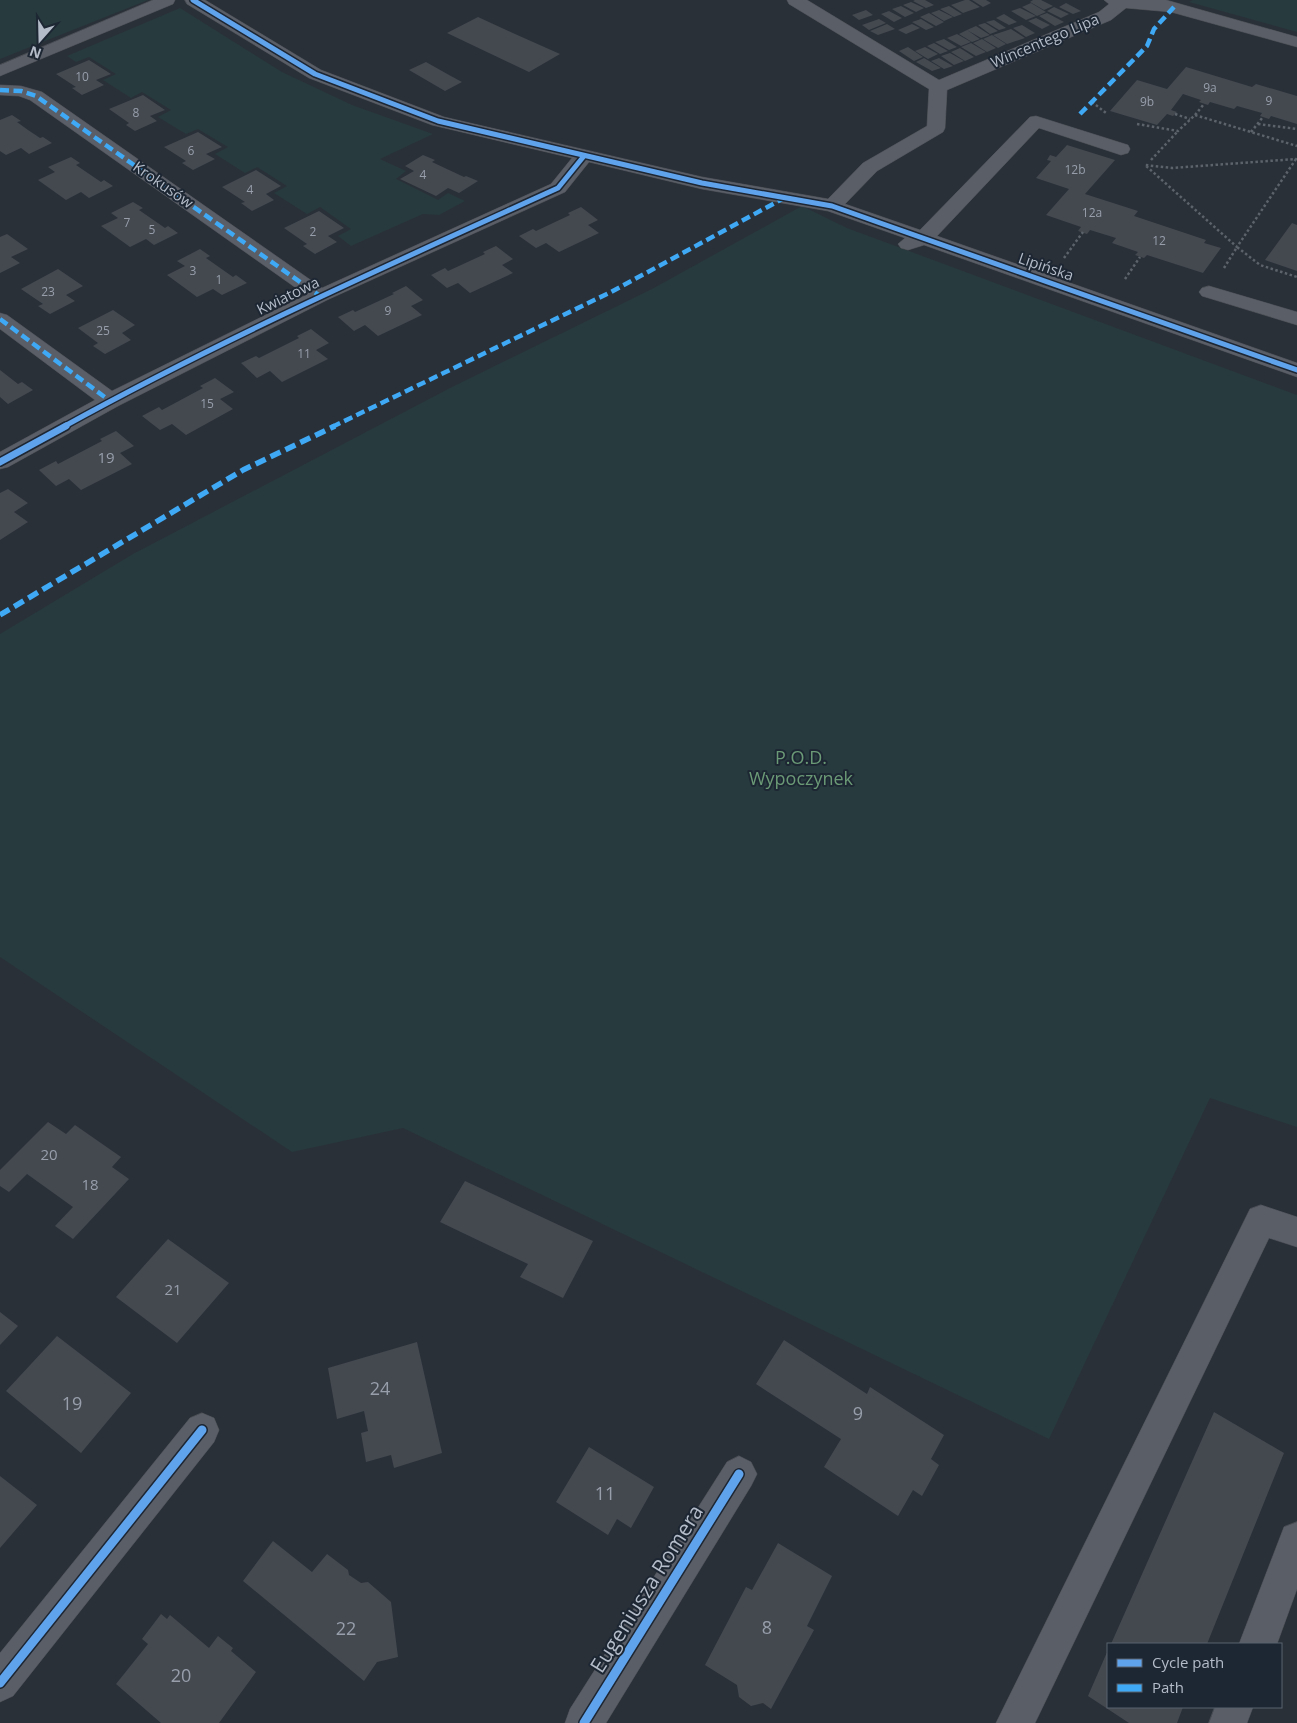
<svg xmlns="http://www.w3.org/2000/svg" width="1297" height="1723" viewBox="0 0 1297 1723" font-family="'Open Sans',sans-serif">
	<rect width="100%" height="100%" fill="#2a3038"/>
	<path fill="#273a3e" d="M 0,0 L 148,0 L 0,59 Z
		M 1193,0 L 1297,0 L 1297,32 L 1189,2 Z
		M 180,8 L 282,72 L 352,105 L 433,134 L 380,159 L 406,171 L 396,179 L 438,200 L 448,193 L 465,201 L 439,215 L 423,214 L 351,246 L 338,236 L 351,229 L 320,207 L 307,214 L 274,193 L 287,186 L 257,167 L 245,173 L 215,154 L 228,147 L 198,129 L 186,134 L 158,117 L 171,110 L 142,92 L 131,98 L 103,80 L 116,74 L 89,57 L 76,62 L 67,56 Z
		M 802,206 L 847,228 L 1297,395 L 1297,1127 L 1210,1098 L 1049,1439 L 403,1128 L 292,1152 L 0,957 L 0,634 L 133,554 L 450,388 L 652,289 Z"/>
	<path fill="#444950" d="M 915,0 L 925,0 L 934,5 L 926,8 L 913,1 Z
		M 965,0 L 969,0 L 980,7 L 963,13 L 951,5 Z
		M 972,0 L 986,0 L 991,3 L 983,7 Z
		M 1033,0 L 1041,0 L 1053,6 L 1044,10 L 1030,2 Z
		M 911,2 L 924,8 L 916,12 L 903,5 Z
		M 1031,3 L 1046,12 L 1037,16 L 1022,7 Z
		M 1066,3 L 1081,11 L 1073,14 L 1059,7 Z
		M 901,6 L 914,13 L 905,17 L 892,9 Z
		M 949,6 L 962,14 L 954,17 L 940,9 Z
		M 1054,7 L 1069,14 L 1061,18 L 1047,11 Z
		M 1020,8 L 1036,16 L 1026,20 L 1011,11 Z
		M 866,10 L 873,15 L 859,20 L 852,15 Z
		M 939,10 L 953,17 L 944,21 L 931,13 Z
		M 889,11 L 902,18 L 894,22 L 881,14 Z
		M 929,13 L 944,22 L 936,26 L 920,17 Z
		M 1047,13 L 1064,22 L 1055,26 L 1039,16 Z
		M 1004,14 L 1017,22 L 1009,25 L 996,18 Z
		M 478,17 L 515,34 L 560,54 L 529,72 L 447,33 Z
		M 1036,18 L 1050,25 L 1042,29 L 1028,21 Z
		M 879,19 L 886,23 L 869,30 L 862,25 Z
		M 921,19 L 934,27 L 926,30 L 912,22 Z
		M 994,20 L 1006,28 L 999,30 L 986,22 Z
		M 985,23 L 998,31 L 990,34 L 978,25 Z
		M 887,24 L 895,29 L 878,35 L 870,31 Z
		M 912,24 L 920,28 L 906,34 L 898,30 Z
		M 1022,25 L 1035,33 L 1026,37 L 1013,28 Z
		M 976,26 L 990,35 L 981,38 L 967,30 Z
		M 1011,29 L 1025,38 L 1007,44 L 993,35 Z
		M 967,30 L 980,39 L 972,42 L 959,34 Z
		M 957,34 L 971,42 L 961,46 L 947,38 Z
		M 992,35 L 1006,44 L 998,48 L 983,39 Z
		M 944,39 L 957,47 L 949,50 L 935,42 Z
		M 982,39 L 996,48 L 987,52 L 973,43 Z
		M 934,43 L 948,51 L 940,54 L 927,46 Z
		M 971,43 L 986,52 L 976,56 L 961,47 Z
		M 908,47 L 923,57 L 914,61 L 899,51 Z
		M 925,47 L 938,54 L 928,59 L 915,51 Z
		M 960,48 L 974,57 L 965,61 L 951,52 Z
		M 950,53 L 964,61 L 954,65 L 941,56 Z
		M 924,58 L 941,68 L 932,71 L 916,62 Z
		M 939,58 L 953,66 L 944,69 L 931,61 Z
		M 89,60 L 111,74 L 96,80 L 104,85 L 82,95 L 72,88 L 76,87 L 56,74 Z
		M 426,62 L 449,75 L 462,82 L 445,91 L 409,70 Z
		M 1186,67 L 1252,87 L 1256,84 L 1297,96 L 1297,124 L 1271,116 L 1269,119 L 1260,116 L 1262,113 L 1237,106 L 1234,109 L 1210,102 L 1208,105 L 1199,102 L 1201,100 L 1183,94 L 1171,110 L 1177,112 L 1173,116 L 1167,114 L 1157,125 L 1110,111 L 1137,80 L 1167,89 Z
		M 143,95 L 165,110 L 150,116 L 157,121 L 135,131 L 126,125 L 129,123 L 109,109 Z
		M 12,115 L 21,121 L 17,122 L 28,130 L 40,138 L 43,137 L 52,143 L 29,154 L 21,148 L 6,155 L 0,151 L 0,120 Z
		M 198,132 L 222,147 L 206,154 L 215,159 L 193,170 L 182,163 L 186,161 L 164,147 Z
		M 1067,145 L 1115,160 L 1085,194 L 1138,211 L 1134,216 L 1206,240 L 1204,243 L 1221,248 L 1203,273 L 1147,255 L 1144,258 L 1135,255 L 1138,252 L 1112,243 L 1116,238 L 1090,230 L 1087,234 L 1078,231 L 1081,227 L 1046,215 L 1069,189 L 1036,178 L 1051,161 L 1047,160 L 1050,155 L 1056,157 Z
		M 423,155 L 435,160 L 432,162 L 464,177 L 466,176 L 478,181 L 459,193 L 448,188 L 436,196 L 400,179 L 414,171 L 405,166 Z
		M 71,157 L 80,163 L 76,165 L 101,182 L 104,180 L 113,186 L 89,198 L 81,192 L 66,200 L 38,180 L 55,172 L 48,167 Z
		M 256,170 L 281,186 L 266,194 L 274,200 L 252,211 L 241,203 L 245,202 L 222,187 Z
		M 133,202 L 143,208 L 139,210 L 165,228 L 168,226 L 178,233 L 154,245 L 146,239 L 130,247 L 101,226 L 118,218 L 111,213 Z
		M 581,207 L 598,220 L 588,225 L 599,233 L 559,252 L 546,243 L 536,248 L 519,236 L 533,229 L 536,231 L 570,215 L 568,213 Z
		M 319,211 L 344,228 L 328,236 L 337,242 L 315,254 L 303,246 L 307,244 L 284,228 Z
		M 1292,223 L 1297,225 L 1297,271 L 1265,260 Z
		M 7,234 L 28,249 L 11,257 L 20,263 L 0,273 L 0,237 Z
		M 496,246 L 513,259 L 502,265 L 513,273 L 470,293 L 458,283 L 447,288 L 431,275 L 445,268 L 448,271 L 485,254 L 483,252 Z
		M 200,249 L 210,256 L 206,258 L 233,277 L 236,275 L 247,283 L 222,295 L 213,289 L 197,297 L 167,275 L 185,266 L 177,261 Z
		M 58,269 L 83,286 L 66,295 L 75,301 L 50,314 L 38,306 L 43,304 L 21,289 Z
		M 406,286 L 423,300 L 411,306 L 422,315 L 378,336 L 365,325 L 354,331 L 338,317 L 353,310 L 355,312 L 394,294 L 392,293 Z
		M 113,310 L 135,325 L 122,333 L 131,340 L 105,354 L 93,346 L 98,343 L 78,328 Z
		M 311,329 L 329,343 L 316,350 L 328,359 L 282,382 L 270,371 L 257,378 L 241,363 L 256,356 L 259,358 L 299,338 L 297,336 Z
		M 0,370 L 18,384 L 22,382 L 33,390 L 8,404 L 0,397 Z
		M 215,378 L 234,392 L 220,399 L 233,409 L 186,435 L 172,424 L 160,430 L 142,416 L 159,407 L 162,410 L 203,388 L 200,386 Z
		M 116,431 L 134,446 L 120,453 L 132,464 L 81,490 L 69,479 L 56,486 L 39,470 L 56,461 L 58,464 L 102,441 L 100,439 Z
		M 8,489 L 28,503 L 14,512 L 28,522 L 0,540 L 0,493 Z
		M 48,1122 L 66,1134 L 75,1125 L 121,1157 L 112,1167 L 129,1179 L 73,1239 L 55,1226 L 73,1207 L 27,1174 L 9,1192 L 0,1186 L 0,1170 Z
		M 465,1181 L 593,1241 L 563,1298 L 520,1277 L 528,1264 L 440,1222 Z
		M 168,1239 L 229,1283 L 177,1343 L 116,1297 Z
		M 0,1312 L 18,1326 L 0,1345 Z
		M 57,1336 L 131,1393 L 81,1453 L 6,1391 Z
		M 784,1340 L 867,1394 L 870,1387 L 944,1435 L 931,1459 L 939,1465 L 922,1496 L 913,1490 L 898,1516 L 824,1467 L 841,1439 L 756,1384 Z
		M 417,1342 L 442,1453 L 394,1468 L 391,1455 L 366,1462 L 361,1433 L 368,1431 L 364,1411 L 337,1419 L 328,1368 Z
		M 1214,1412 L 1284,1453 L 1207,1644 L 1111,1644 Z
		M 589,1447 L 654,1487 L 631,1528 L 617,1519 L 608,1535 L 556,1502 Z
		M 0,1476 L 37,1505 L 0,1548 Z
		M 273,1541 L 312,1572 L 327,1554 L 348,1570 L 349,1575 L 361,1583 L 368,1582 L 391,1602 L 398,1657 L 377,1662 L 364,1681 L 243,1581 Z
		M 778,1543 L 832,1576 L 807,1626 L 814,1630 L 771,1709 L 763,1703 L 751,1706 L 739,1697 L 737,1685 L 705,1665 L 746,1587 L 752,1590 Z
		M 161,1614 L 167,1619 L 170,1615 L 209,1648 L 218,1636 L 233,1648 L 231,1651 L 256,1672 L 219,1723 L 161,1723 L 116,1684 L 148,1644 L 142,1639 Z
		M 1108,1650 L 1108,1707 L 1183,1707 L 1177,1723 L 1129,1723 L 1088,1696 Z"/>
	<g fill="none" stroke-linecap="round" stroke-linejoin="round">
		<defs>
			<path id="minor" d="M 153,0 L 175,0 L 173,4 L 0,76 L 0,65 Z
				M 185,0 L 205,0 L 321,70 L 444,117 L 702,177 L 828,199 L 863,163 L 927,126 L 929,89 L 789,4 L 787,0 L 807,0 L 939,80 L 1099,12 L 1109,4 L 1104,0 L 1166,0 L 1297,37 L 1297,47 L 1171,12 L 1126,8 L 1111,20 L 947,90 L 945,128 L 943,132 L 877,171 L 845,204 L 920,230 L 1030,117 L 1036,116 L 1128,145 L 1130,149 L 1128,153 L 1121,155 L 1039,128 L 937,236 L 1297,363 L 1297,377 L 924,245 L 908,250 L 901,248 L 898,244 L 905,238 L 828,211 L 702,189 L 589,162 L 565,192 L 327,300 L 118,406 L 8,467 L 0,469 L 0,452 L 95,400 L 0,329 L 0,313 L 7,315 L 112,391 L 306,295 L 30,100 L 19,96 L 0,95 L 0,85 L 21,86 L 42,92 L 322,288 L 551,184 L 572,158 L 432,125 L 309,78 L 187,4 Z
				M 1209,286 L 1297,312 L 1297,325 L 1202,296 L 1199,292 L 1202,288 Z
				M 1261,1205 L 1297,1217 L 1297,1247 L 1269,1238 L 1035,1723 L 996,1723 L 1250,1209 Z
				M 202,1413 L 214,1418 L 219,1430 L 214,1442 L 13,1696 L 0,1702 L 0,1653 L 190,1418 Z
				M 739,1456 L 751,1462 L 757,1474 L 751,1486 L 606,1723 L 565,1723 L 570,1709 L 727,1462 Z
				M 1297,1522 L 1297,1589 L 1277,1644 L 1239,1644 L 1284,1527 Z
				M 1215,1707 L 1253,1707 L 1247,1723 L 1209,1723 Z"/>
		</defs>
		<use href="#minor" stroke="#484c53" stroke-width="1"/>
		<path stroke="#5d636a" stroke-width="2.5" stroke-dasharray="2.5 2.5" stroke-linecap="butt" d="M 1092,102 L 1106,113
			M 1175,114 L 1190,119
			M 1195,115 L 1204,104
			M 1137,124 L 1178,131 L 1195,115 L 1297,146
			M 1258,124 L 1297,129
			M 1251,132 L 1263,117
			M 1296,159 L 1237,247 L 1145,165 L 1172,168 Z
			M 1151,160 L 1178,131
			M 1064,258 L 1083,232
			M 1224,268 L 1237,247 L 1260,265 L 1297,277
			M 1125,279 L 1140,257"/>
		<use href="#minor" fill="#5a5e66" fill-rule="evenodd"/>
		<path stroke="#3fa9f5" stroke-width="4.5" stroke-dasharray="9 4.5" stroke-linecap="butt" d="M 0,90 L 21,91 L 36,96 L 320,296
			M 1080,114 L 1147,46 L 1154,29 L 1174,7
			M 0,319 L 110,401
			M 332,427 L 611,292 L 784,198"/>
		<path stroke="#3fa9f5" stroke-width="5.5" stroke-dasharray="11 5.5" stroke-linecap="butt" d="M 0,615 L 243,470 L 335,426"/>
		<defs>
			<path id="cycleway-far2" d="M 193,0 L 315,74 L 438,121 L 702,183 L 832,206 L 1297,370
				M 63,427 C 224,338 391,264 558,188 L 584,156"/>
			<path id="cycleway-far1" d="M 0,462 L 66,426"/>
			<path id="cycleway" d="M 0,1683 L 202,1430
				M 584,1723 L 739,1474"/>
		</defs>
		<use href="#cycleway-far2" stroke="#1d2633" stroke-width="8"/>
		<use href="#cycleway-far1" stroke="#1d2633" stroke-width="10"/>
		<use href="#cycleway" stroke="#1d2633" stroke-width="12"/>
		<use href="#cycleway-far2" stroke="#60a3ed" stroke-width="5"/>
		<use href="#cycleway-far1" stroke="#60a3ed" stroke-width="7"/>
		<use href="#cycleway" stroke="#60a3ed" stroke-width="9"/>
	</g>
	<g text-anchor="middle" stroke-width="4" stroke-linejoin="round" paint-order="stroke">
		<g font-size="12" fill="#989fab">
			<text x="82" y="81">10</text>
			<text x="1210" y="92">9a</text>
			<text x="1269" y="105">9</text>
			<text x="1147" y="106">9b</text>
			<text x="136" y="117">8</text>
			<text x="191" y="155">6</text>
			<text x="1075" y="174">12b</text>
			<text x="423" y="179">4</text>
			<text x="250" y="194">4</text>
			<text x="1092" y="217">12a</text>
			<text x="127" y="227">7</text>
			<text x="152" y="234">5</text>
			<text x="313" y="236">2</text>
			<text x="1159" y="245">12</text>
			<text x="193" y="275">3</text>
			<text x="219" y="284">1</text>
			<text x="48" y="296">23</text>
			<text x="388" y="315">9</text>
			<text x="103" y="335">25</text>
			<text x="304" y="358">11</text>
			<text x="207" y="408">15</text>
		</g>
		<g font-size="15" fill="#b4bcc9" stroke="#1d2633">
			<text transform="translate(1045 41) rotate(-23)" y="5">Wincentego Lipa</text>
			<text transform="translate(163 185) rotate(35)" y="5">Krokusów</text>
			<text transform="translate(1046 267) rotate(19)" y="5">Lipińska</text>
			<text transform="translate(288 296) rotate(-26)" y="5">Kwiatowa</text>
		</g>
		<g font-size="15" fill="#989fab">
			<text x="106" y="463">19</text>
			<text x="49" y="1160">20</text>
			<text x="90" y="1190">18</text>
			<text x="173" y="1295">21</text>
		</g>
		<g font-size="18" fill="#6b9a76" stroke="#1d2633">
			<text x="801" y="764">P.O.D.<tspan x="801" dy="21">Wypoczynek</tspan></text>
		</g>
		<g font-size="18" fill="#989fab">
			<text x="380" y="1395">24</text>
			<text x="72" y="1410">19</text>
			<text x="858" y="1420">9</text>
			<text x="605" y="1500">11</text>
			<text x="767" y="1634">8</text>
			<text x="346" y="1635">22</text>
			<text x="181" y="1682">20</text>
		</g>
		<g font-size="21" fill="#b4bcc9" stroke="#1d2633">
			<text transform="translate(647 1589) rotate(-58)" y="7">Eugeniusza Romera</text>
		</g>
	</g>
	<rect x="1107" y="1643" width="175" height="65" fill="#1d2633" stroke="#59626f"/>
	<rect x="1117" y="1659" width="25" height="8" fill="#60a3ed" stroke="#59626f"/>
	<text x="1152" y="1668" font-size="15" fill="#b4bcc9">Cycle path</text>
	<rect x="1117" y="1684" width="25" height="8" fill="#3fa9f5" stroke="#59626f"/>
	<text x="1152" y="1693" font-size="15" fill="#b4bcc9">Path</text>
	<g transform="translate(40 40) rotate(200)" stroke="#1d2633" stroke-width="4" paint-order="stroke">
	<path d="M0-4L9 19L0 12L-9 19Z" fill="#b4bcc9"/>
	<text y="-8" font-size="14" font-weight="bold" text-anchor="middle" fill="#b4bcc9">N</text>
	</g>
</svg>
